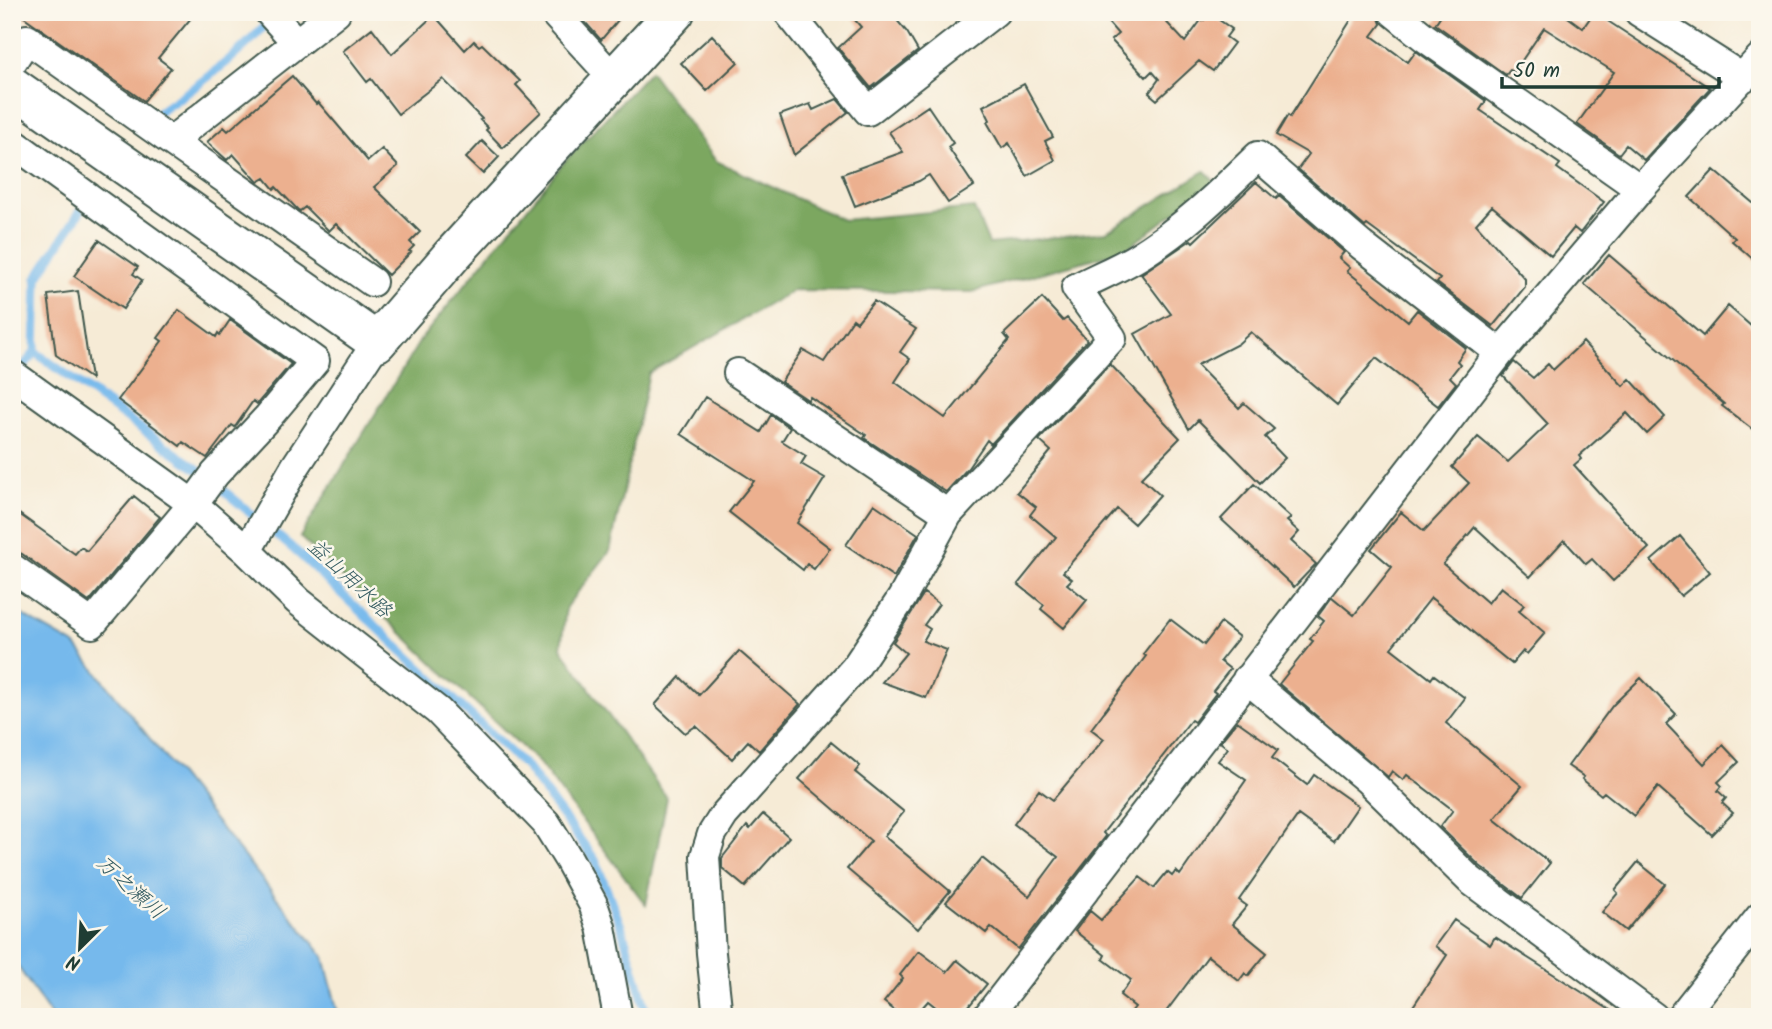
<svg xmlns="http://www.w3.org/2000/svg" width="1772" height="1029" viewBox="0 0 1772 1029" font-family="Kalam,'Klee One',sans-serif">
	<rect width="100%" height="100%" fill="#fbf7ec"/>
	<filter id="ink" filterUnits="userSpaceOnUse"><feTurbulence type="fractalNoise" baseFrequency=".0143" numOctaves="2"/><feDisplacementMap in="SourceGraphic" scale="14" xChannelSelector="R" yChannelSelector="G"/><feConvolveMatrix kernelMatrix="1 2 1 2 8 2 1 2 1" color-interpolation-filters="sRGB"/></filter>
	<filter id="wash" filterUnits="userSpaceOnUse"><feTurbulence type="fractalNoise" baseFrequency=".00686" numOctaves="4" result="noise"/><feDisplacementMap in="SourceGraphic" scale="28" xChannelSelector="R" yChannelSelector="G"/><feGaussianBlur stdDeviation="1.57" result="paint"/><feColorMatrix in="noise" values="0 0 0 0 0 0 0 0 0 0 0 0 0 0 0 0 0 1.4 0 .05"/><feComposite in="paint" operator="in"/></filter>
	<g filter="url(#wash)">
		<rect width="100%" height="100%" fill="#f6ebd6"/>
		<path fill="#7ca760" stroke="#4e724a" stroke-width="2" d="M 650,71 L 716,161 L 843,220 L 974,208 L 989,244 L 1106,232 L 1205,171 L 1215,182 L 1125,250 L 972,292 L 794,290 L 649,373 L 610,551 L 566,607 L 561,648 L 667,798 L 646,905 L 539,763 L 300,537 L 421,339 L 566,160 Z"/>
		<path fill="#76b9ec" stroke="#4a7b90" stroke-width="2" d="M 12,609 L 76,646 L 324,957 L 339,1017 L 52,1017 L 12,958 Z"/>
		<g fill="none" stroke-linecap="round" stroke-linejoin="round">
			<path stroke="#76b9ec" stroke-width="9" d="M 160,111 C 194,89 246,50 271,18
				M 35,352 L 204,474 L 297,552 L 527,768 L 595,860 L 622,929 L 648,1017
				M 35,352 L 37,278 L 80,212
				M 18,373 L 35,352"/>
		</g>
		<g id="blocks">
			<path fill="#ecb08f" d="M 17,12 L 196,12 L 158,58 L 171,68 L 144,101 Z
				M 576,12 L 625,12 L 601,40 Z
				M 848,12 L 890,12 L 907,32 L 918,51 L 871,88 L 838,48 L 861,27 Z
				M 1099,12 L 1157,12 L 1185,42 L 1202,19 L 1204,20 L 1209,13 L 1232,29 L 1226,37 L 1234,43 L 1213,71 L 1199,61 L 1157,100 L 1149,93 L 1159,79 L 1152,71 L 1146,77 L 1111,40 L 1118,34 Z
				M 1356,12 L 1377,12 L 1381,24 L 1372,36 L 1408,62 L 1416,51 L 1486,101 L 1480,110 L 1560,164 L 1557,168 L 1604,202 L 1580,233 L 1574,228 L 1551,256 L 1492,206 L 1476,224 L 1525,279 L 1525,287 L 1493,326 L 1437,283 L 1440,279 L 1367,225 L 1365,227 L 1298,169 L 1309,154 L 1276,135 L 1288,115 L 1290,117 Z
				M 1443,12 L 1561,12 L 1583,28 L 1594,12 L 1710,88 L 1644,160 L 1626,145 L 1619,154 L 1577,124 L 1614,72 L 1544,28 L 1514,72 L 1510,70 L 1506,75 L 1435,24 Z
				M 434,15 L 465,50 L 474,41 L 479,46 L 482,44 L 520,81 L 516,85 L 541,112 L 503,148 L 486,130 L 488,128 L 480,120 L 482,119 L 443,79 L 398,114 L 371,79 L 367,82 L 343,51 L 372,28 L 392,54 Z
				M 712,35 L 738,62 L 707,91 L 681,63 Z
				M 292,76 L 316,104 L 318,102 L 368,161 L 382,149 L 398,166 L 374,187 L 420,232 L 410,242 L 414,246 L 409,251 L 411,252 L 388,275 L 336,224 L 329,231 L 305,207 L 300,211 L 298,210 L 276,187 L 274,189 L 265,178 L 258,182 L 233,154 L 227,160 L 207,142 L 224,127 L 228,131 Z
				M 1024,84 L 1053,137 L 1045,141 L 1055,160 L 1027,176 L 1009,143 L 1002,148 L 987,122 L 990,120 L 983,106 Z
				M 837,99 L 848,112 L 794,155 L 780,115 L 810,104 L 813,110 Z
				M 928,106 L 953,143 L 948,147 L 974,186 L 948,203 L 929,175 L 919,181 L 855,206 L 842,174 L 903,152 L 889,132 Z
				M 482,141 L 499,157 L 483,174 L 466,158 Z
				M 1714,170 L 1760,209 L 1760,265 L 1732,241 L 1735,238 L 1689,197 Z
				M 1256,182 L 1276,199 L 1279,196 L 1344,252 L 1339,258 L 1350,268 L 1347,271 L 1408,321 L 1417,310 L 1466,348 L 1457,361 L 1460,364 L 1450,377 L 1456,383 L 1438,406 L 1376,358 L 1337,405 L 1251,332 L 1238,344 L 1197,365 L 1239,408 L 1244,403 L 1274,429 L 1265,437 L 1285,458 L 1260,483 L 1198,420 L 1189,429 L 1135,334 L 1171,314 L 1141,274 L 1191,240 L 1193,242 Z
				M 99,240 L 138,267 L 133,274 L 142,280 L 123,309 L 74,276 Z
				M 1609,255 L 1703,336 L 1728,306 L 1760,334 L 1760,435 L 1722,406 L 1724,404 L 1584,284 Z
				M 78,291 L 91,379 L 56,355 L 48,295 Z
				M 1042,298 L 1063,321 L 1067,318 L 1087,340 L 991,444 L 987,440 L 968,468 L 946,492 L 864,438 L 866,435 L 810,397 L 808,400 L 781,382 L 803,350 L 824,362 L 853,319 L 857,322 L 874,301 L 916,329 L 900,352 L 910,359 L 895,382 L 945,418 L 1009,340 L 1004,334 Z
				M 179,310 L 216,337 L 218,333 L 220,335 L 230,320 L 291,364 L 257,404 L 253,401 L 235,427 L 232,425 L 207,458 L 183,442 L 180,446 L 118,400 L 162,341 L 158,338 Z
				M 1583,342 L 1623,386 L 1630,379 L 1665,417 L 1647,434 L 1627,413 L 1579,456 L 1581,459 L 1574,465 L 1649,548 L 1613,581 L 1592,559 L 1586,564 L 1564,540 L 1530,577 L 1475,527 L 1443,564 L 1488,603 L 1501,587 L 1524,605 L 1519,611 L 1545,633 L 1527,654 L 1523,651 L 1512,664 L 1431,598 L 1391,648 L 1431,679 L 1434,675 L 1465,698 L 1446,723 L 1522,786 L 1494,819 L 1550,863 L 1522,898 L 1480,866 L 1440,827 L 1453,810 L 1407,775 L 1403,780 L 1392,771 L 1388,777 L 1279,684 L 1313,641 L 1310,639 L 1324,621 L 1318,616 L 1332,597 L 1354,615 L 1392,567 L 1371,549 L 1401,512 L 1424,531 L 1469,483 L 1452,467 L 1478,437 L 1508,462 L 1548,424 L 1503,376 L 1514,362 L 1533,378 L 1548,364 L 1553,370 Z
				M 1110,364 L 1180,438 L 1141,478 L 1160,495 L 1134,524 L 1117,509 L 1063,572 L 1072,579 L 1067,584 L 1087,600 L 1064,628 L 1041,609 L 1044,605 L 1018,584 L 1056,537 L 1030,515 L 1036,507 L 1017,492 L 1051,451 L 1039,440 Z
				M 705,397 L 761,432 L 771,415 L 790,428 L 782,441 L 806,456 L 801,464 L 825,478 L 797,523 L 830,548 L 814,569 L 807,564 L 803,570 L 729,512 L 754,481 L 681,434 Z
				M 1254,484 L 1291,518 L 1287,521 L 1299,532 L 1291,541 L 1316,564 L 1294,587 L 1221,519 Z
				M 134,496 L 160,517 L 89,602 L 22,554 L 12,550 L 12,509 L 75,554 L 81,547 L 87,551 Z
				M 874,504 L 918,534 L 894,577 L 846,545 Z
				M 1680,536 L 1710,572 L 1681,596 L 1651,561 Z
				M 924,593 L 939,604 L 924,625 L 930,629 L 923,641 L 947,650 L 926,698 L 882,682 L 906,653 L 893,642 Z
				M 1170,619 L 1204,645 L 1221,623 L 1239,637 L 1220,661 L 1230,669 L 1213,691 L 1216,693 L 1194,722 L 1191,720 L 1103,833 L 1106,836 L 1018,949 L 991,927 L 986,933 L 946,902 L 982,858 L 1029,896 L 1058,857 L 1014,824 L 1039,790 L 1053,800 L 1104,739 L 1091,729 L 1146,656 L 1143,654 Z
				M 739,651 L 800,704 L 759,751 L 748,741 L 732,759 L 696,726 L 685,733 L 655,705 L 680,677 L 699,695 Z
				M 1641,678 L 1676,714 L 1666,724 L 1704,764 L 1723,745 L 1739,762 L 1718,782 L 1722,786 L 1718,791 L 1726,798 L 1722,803 L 1733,813 L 1712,835 L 1658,787 L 1634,816 L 1604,792 L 1601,795 L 1582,779 L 1584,777 L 1568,766 L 1613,705 Z
				M 1237,721 L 1278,750 L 1272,758 L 1307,785 L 1314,775 L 1358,806 L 1334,841 L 1298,815 L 1239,900 L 1247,906 L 1232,924 L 1267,953 L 1248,976 L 1245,973 L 1239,981 L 1208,956 L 1162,1017 L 1127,1017 L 1135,1007 L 1120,995 L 1131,980 L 1103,959 L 1105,955 L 1075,931 L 1090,911 L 1101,920 L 1140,877 L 1154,888 L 1167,872 L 1172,876 L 1176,871 L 1180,875 L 1246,780 L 1218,761 L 1228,748 L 1220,742 Z
				M 831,742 L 860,766 L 855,772 L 904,812 L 884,836 L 950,891 L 918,929 L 847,869 L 871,841 L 799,779 Z
				M 763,814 L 789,837 L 745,887 L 722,868 L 722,858 L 747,826 L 750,829 Z
				M 1638,862 L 1665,884 L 1626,931 L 1602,912 L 1618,893 L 1615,890 Z
				M 1454,920 L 1490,945 L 1495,937 L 1621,1017 L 1406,1017 L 1447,955 L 1435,946 Z
				M 919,951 L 947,972 L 957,960 L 987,984 L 960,1017 L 948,1017 L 928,1001 L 914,1017 L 903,1017 L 884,1002 L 903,978 L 900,975 Z"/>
		</g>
	</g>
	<g filter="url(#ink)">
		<use href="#blocks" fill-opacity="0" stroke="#3f574c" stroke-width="2"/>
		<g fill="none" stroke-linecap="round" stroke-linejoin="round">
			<defs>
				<path id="street" d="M 269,12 L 296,42
					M 553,12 L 615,80
					M 788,12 L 868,111 L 995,12
					M 1393,12 L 1424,37 L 1640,189
					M 1639,12 L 1743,78
					M 12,62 L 27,39 L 171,141 L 336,12
					M 171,141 L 372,282
					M 12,142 L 315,361 L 268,417 L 215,474 L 193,504 L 92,624 L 12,568
					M 738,373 L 948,514
					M 12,374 L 193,504 L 247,551 L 298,601 L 438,711 L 546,823 L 569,860 L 593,904 L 601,927 L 618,1017
					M 247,551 L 295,467 L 377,342
					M 1247,679 L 1368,780 L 1470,880 L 1654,1017
					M 718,1017 L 711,953 L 705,856 L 712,834 L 724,815 L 855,668 L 902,598 L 948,514 L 1112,338 L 1076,288 C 1095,278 1115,270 1134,259 C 1180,232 1220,193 1258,156 L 1361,245 L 1500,353
					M 987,1017 L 1500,353 L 1640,189 L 1760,58
					M 1681,1017 L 1760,917"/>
				<path id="secondary" d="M 12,86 L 377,342 L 452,255 L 675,12"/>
			</defs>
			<use href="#street" stroke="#3f574c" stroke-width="32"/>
			<use href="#secondary" stroke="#3f574c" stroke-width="42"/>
			<use href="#street" stroke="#fff" stroke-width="28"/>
			<use href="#secondary" stroke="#fff" stroke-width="38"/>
		</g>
	</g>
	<g text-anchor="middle" stroke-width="5" stroke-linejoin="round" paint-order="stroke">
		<g font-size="21" font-style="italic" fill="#355c62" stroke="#fbf7ec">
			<text transform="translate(350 578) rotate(43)" y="7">益山用水路</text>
			<text transform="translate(131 887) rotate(42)" y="7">万之瀬川</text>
		</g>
	</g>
	<rect width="1772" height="1029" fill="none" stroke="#fbf7ec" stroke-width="42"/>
	<g transform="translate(80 948) rotate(204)" stroke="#fbf7ec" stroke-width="5" paint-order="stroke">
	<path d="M0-5L12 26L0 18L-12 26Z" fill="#1f3d34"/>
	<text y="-10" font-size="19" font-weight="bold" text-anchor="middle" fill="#1f3d34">N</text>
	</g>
	<path d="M1502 77v10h217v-10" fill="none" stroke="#1f3d34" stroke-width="3.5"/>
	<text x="1513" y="77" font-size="21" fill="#1f3d34" stroke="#fbf7ec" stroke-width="5" paint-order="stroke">50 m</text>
</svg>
